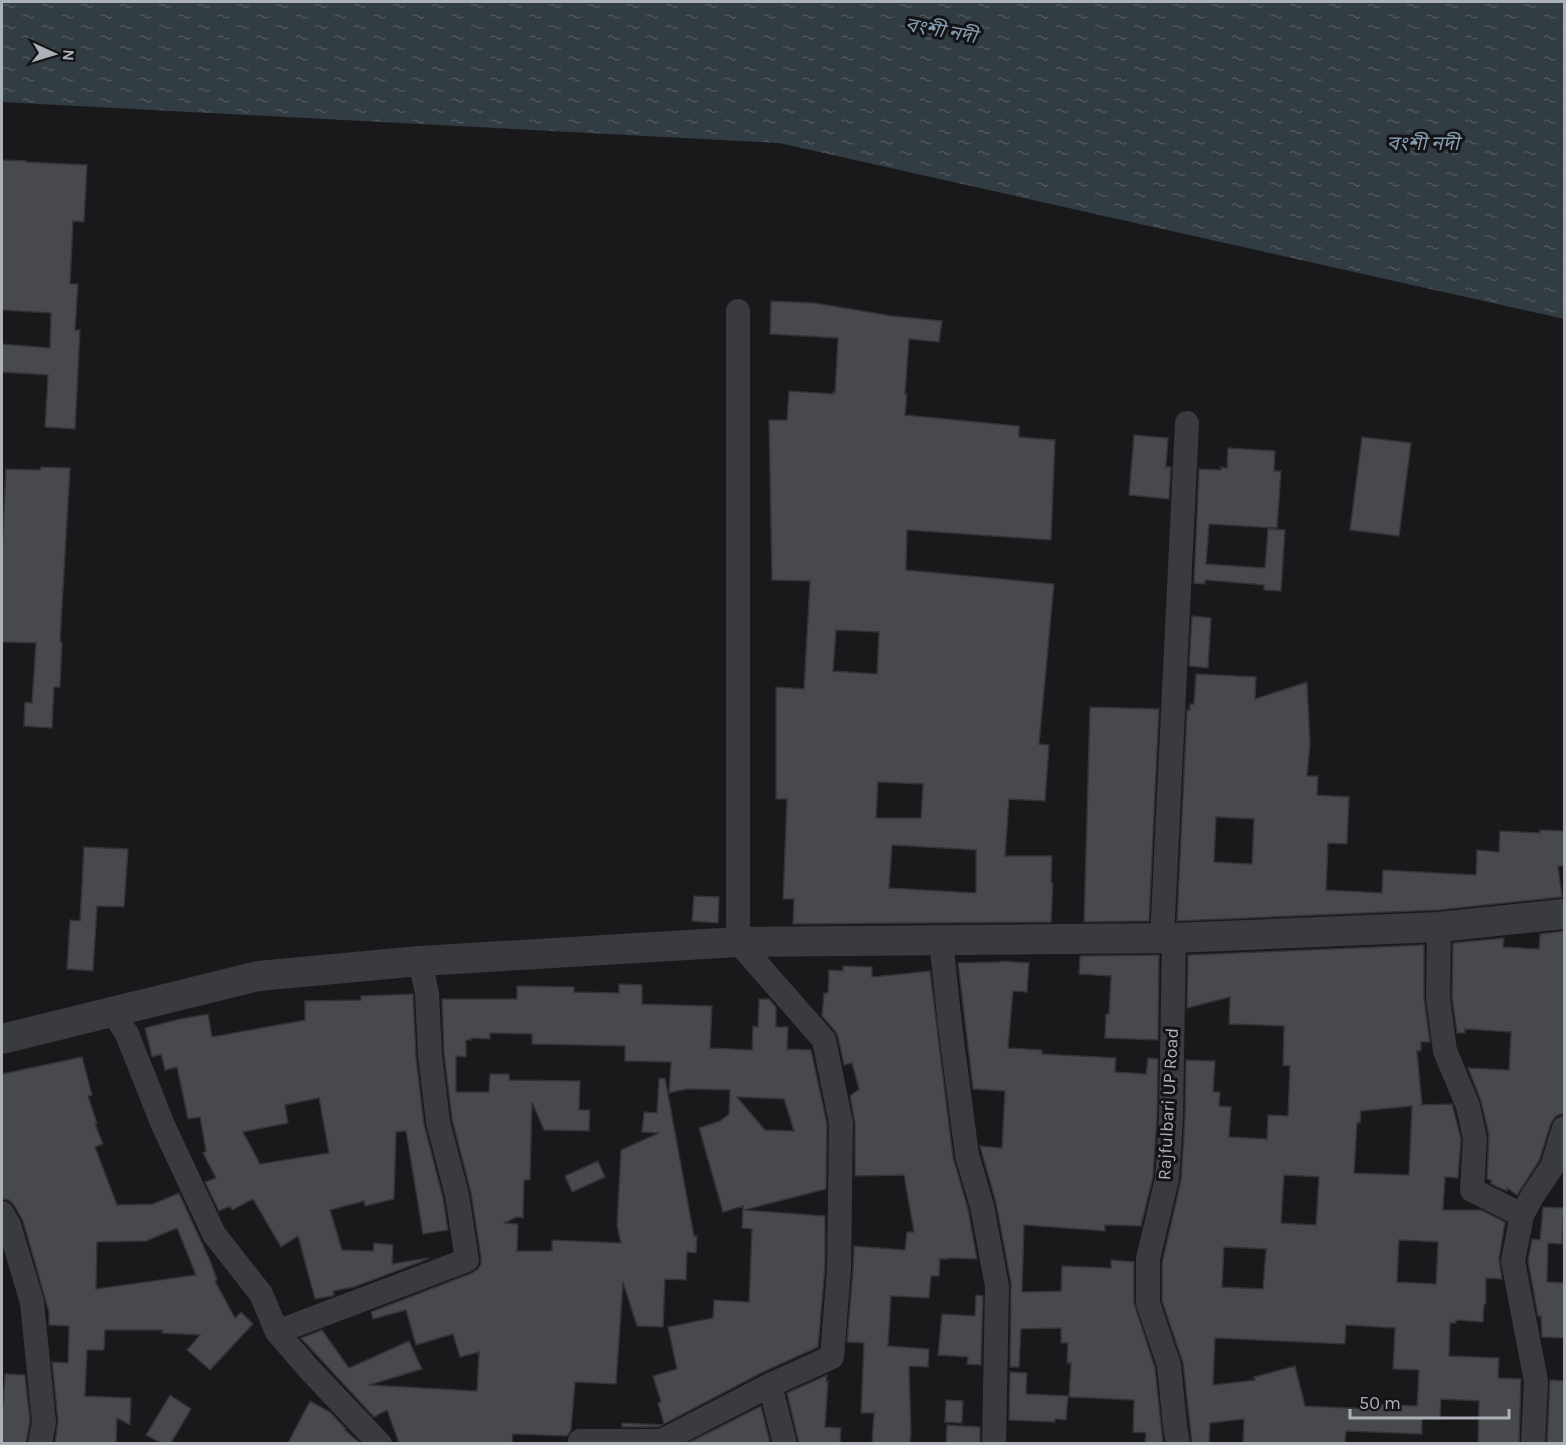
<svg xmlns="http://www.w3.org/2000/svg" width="1566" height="1445" viewBox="0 0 1566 1445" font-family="Karla,'Noto Sans Bengali',sans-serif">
	<defs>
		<pattern id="water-ripples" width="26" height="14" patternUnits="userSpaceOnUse" patternTransform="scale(1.5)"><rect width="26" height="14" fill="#323c43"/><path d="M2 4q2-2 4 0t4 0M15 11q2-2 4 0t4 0" fill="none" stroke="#4d565c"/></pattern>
	</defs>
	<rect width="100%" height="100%" fill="#19191b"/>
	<path fill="url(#water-ripples)" d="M 2,2 L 1564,2 L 1564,319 L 779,143 L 2,102 Z"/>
	<path fill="#48494d" stroke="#333337" stroke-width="1.5" fill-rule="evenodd" d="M 2,160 L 26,161 L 26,162 L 87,165 L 84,222 L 73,221 L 70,284 L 78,284 L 75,330 L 80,330 L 75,429 L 45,427 L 48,375 L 2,372 L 2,344 L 50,348 L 51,313 L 2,310 Z
		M 771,301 L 815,303 L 892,316 L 942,321 L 939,342 L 909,339 L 905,394 L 907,394 L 905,415 L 1019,426 L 1019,437 L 1055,440 L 1051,540 L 907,530 L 906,570 L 1054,584 L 1039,744 L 1049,745 L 1045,801 L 1009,799 L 1005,856 L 1052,856 L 1051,883 L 1053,883 L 1051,922 L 793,924 L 794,899 L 783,899 L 787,799 L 776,799 L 776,687 L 804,689 L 810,581 L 772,580 L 769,420 L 787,420 L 789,391 L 833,394 L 833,392 L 835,393 L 838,338 L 770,334 ZM 836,630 L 879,632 L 877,674 L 833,671 ZM 878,782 L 923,784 L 921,818 L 876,818 ZM 892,845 L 976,850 L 976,893 L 889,888 Z
		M 1134,435 L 1168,438 L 1166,467 L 1171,467 L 1169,499 L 1129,495 Z
		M 1362,437 L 1411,443 L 1399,536 L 1350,530 Z
		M 1228,448 L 1275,451 L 1274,471 L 1281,471 L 1277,528 L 1209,524 L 1206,564 L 1265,568 L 1268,529 L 1285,530 L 1281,591 L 1264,590 L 1264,585 L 1205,580 L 1205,584 L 1194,583 L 1199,469 L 1221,470 L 1221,467 L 1227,468 Z
		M 41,467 L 70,468 L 60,642 L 62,642 L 60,687 L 54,687 L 52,728 L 24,726 L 25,702 L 32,703 L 36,643 L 2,642 L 2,548 L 6,469 L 40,470 Z
		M 1192,616 L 1211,618 L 1208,668 L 1189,666 Z
		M 1196,674 L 1256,677 L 1255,699 L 1307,682 L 1310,745 L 1307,776 L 1318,776 L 1317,795 L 1349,797 L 1347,844 L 1328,843 L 1326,890 L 1382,893 L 1383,870 L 1476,875 L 1477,850 L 1499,852 L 1500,831 L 1540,833 L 1540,830 L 1564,831 L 1564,866 L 1558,866 L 1562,897 L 1438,910 L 1177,921 L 1187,710 L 1190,710 L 1190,704 L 1194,704 ZM 1216,817 L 1254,819 L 1252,864 L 1214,862 Z
		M 1090,707 L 1159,709 L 1149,921 L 1084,922 Z
		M 84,847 L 128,849 L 124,907 L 97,906 L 93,971 L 67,969 L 70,920 L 80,921 Z
		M 694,896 L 719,897 L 718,923 L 692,921 Z
		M 1564,931 L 1564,1114 L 1560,1114 L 1555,1117 L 1551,1123 L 1539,1161 L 1517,1195 L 1507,1188 L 1507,1191 L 1491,1184 L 1491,1180 L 1487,1179 L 1489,1135 L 1481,1101 L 1468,1068 L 1509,1070 L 1511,1032 L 1465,1029 L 1465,1033 L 1457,1033 L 1452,997 L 1453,943 L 1504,938 L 1503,947 L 1539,949 L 1540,934 Z
		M 1424,945 L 1424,998 L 1430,1042 L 1421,1042 L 1421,1051 L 1417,1051 L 1422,1105 L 1420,1105 L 1452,1104 L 1461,1139 L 1458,1178 L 1445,1177 L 1443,1210 L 1481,1210 L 1505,1222 L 1499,1259 L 1502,1279 L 1486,1278 L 1486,1304 L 1484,1304 L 1483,1322 L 1456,1320 L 1456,1323 L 1450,1323 L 1449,1356 L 1499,1358 L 1498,1378 L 1521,1379 L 1519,1443 L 1478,1443 L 1479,1401 L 1441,1399 L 1440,1419 L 1422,1418 L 1422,1434 L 1346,1431 L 1345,1443 L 1243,1443 L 1244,1419 L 1210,1423 L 1209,1443 L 1192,1443 L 1183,1363 L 1162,1301 L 1162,1263 L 1181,1180 L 1185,1118 L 1186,1060 L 1215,1061 L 1213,1092 L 1220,1092 L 1219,1106 L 1231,1107 L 1229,1137 L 1267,1139 L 1268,1115 L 1288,1116 L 1290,1066 L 1283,1065 L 1284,1026 L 1229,1024 L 1230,997 L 1187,1008 L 1188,955 ZM 1412,1106 L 1409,1175 L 1354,1173 L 1357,1123 L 1360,1123 L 1361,1111 ZM 1284,1175 L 1319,1177 L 1316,1225 L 1281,1223 ZM 1399,1240 L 1438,1242 L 1436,1284 L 1397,1282 ZM 1224,1247 L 1266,1249 L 1263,1289 L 1222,1287 ZM 1346,1325 L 1395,1328 L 1393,1369 L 1419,1370 L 1417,1406 L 1375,1404 L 1375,1409 L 1305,1406 L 1295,1366 L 1254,1377 L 1255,1380 L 1213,1385 L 1215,1338 L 1345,1344 Z
		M 1159,955 L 1158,1040 L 1105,1038 L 1106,1014 L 1109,1014 L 1111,976 L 1079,974 L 1080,956 Z
		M 1000,961 L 1029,963 L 1027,992 L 1013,991 L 1008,1048 L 1042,1050 L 1042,1054 L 1116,1058 L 1115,1072 L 1146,1074 L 1148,1058 L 1158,1059 L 1157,1117 L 1153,1177 L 1141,1226 L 1105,1225 L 1105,1231 L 1024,1225 L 1022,1292 L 1061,1291 L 1062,1266 L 1111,1268 L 1111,1260 L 1134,1262 L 1134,1303 L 1155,1368 L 1163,1443 L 1145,1443 L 1146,1433 L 1133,1432 L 1134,1400 L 1069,1397 L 1071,1363 L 1067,1363 L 1068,1343 L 1061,1343 L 1061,1328 L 1021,1329 L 1019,1367 L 1010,1367 L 1011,1283 L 996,1203 L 980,1146 L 1002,1148 L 1005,1091 L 973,1089 L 958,963 L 1000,962 Z
		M 843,966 L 872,967 L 872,977 L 930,971 L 953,1157 L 968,1209 L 977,1259 L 948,1258 L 948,1259 L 940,1259 L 939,1276 L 931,1276 L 929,1298 L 891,1296 L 888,1346 L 929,1349 L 928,1367 L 909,1366 L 911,1433 L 910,1443 L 872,1443 L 874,1413 L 861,1413 L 864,1343 L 847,1342 L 853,1269 L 854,1246 L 905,1250 L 907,1232 L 914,1232 L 904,1175 L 855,1176 L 855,1123 L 850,1096 L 859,1089 L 852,1063 L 844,1065 L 838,1037 L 835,1031 L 822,1016 L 824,993 L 828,993 L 829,970 L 843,971 Z
		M 619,984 L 642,985 L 642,1004 L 712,1006 L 710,1048 L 752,1050 L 753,1026 L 758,1027 L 759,999 L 769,999 L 776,1007 L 776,1027 L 788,1027 L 787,1049 L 811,1050 L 827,1124 L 826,1189 L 744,1210 L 825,1216 L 825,1267 L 818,1347 L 763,1372 L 664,1424 L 658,1403 L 661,1402 L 653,1376 L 677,1369 L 668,1327 L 713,1318 L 714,1300 L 749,1302 L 752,1229 L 742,1228 L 743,1206 L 723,1212 L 699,1128 L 720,1121 L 729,1114 L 730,1090 L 687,1089 L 669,1093 L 671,1062 L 625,1061 L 625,1046 L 532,1044 L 532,1034 L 490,1033 L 490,1039 L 471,1038 L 471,1040 L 466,1040 L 466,1057 L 456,1056 L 456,1092 L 489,1092 L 490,1074 L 509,1074 L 509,1080 L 580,1081 L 579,1110 L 590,1110 L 589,1131 L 544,1130 L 532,1102 L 530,1180 L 524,1180 L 523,1218 L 517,1217 L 504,1223 L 518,1224 L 517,1251 L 552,1251 L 552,1240 L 621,1243 L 617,1226 L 621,1150 L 659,1133 L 642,1132 L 644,1112 L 657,1113 L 659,1079 L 665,1078 L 694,1236 L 697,1236 L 696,1253 L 687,1252 L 686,1280 L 665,1279 L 663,1327 L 637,1326 L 623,1282 L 616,1384 L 575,1382 L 571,1430 L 567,1436 L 513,1434 L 512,1443 L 399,1443 L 387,1410 L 374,1417 L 301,1338 L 322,1330 L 349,1368 L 409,1341 L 422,1369 L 369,1385 L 477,1391 L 479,1352 L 460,1357 L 453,1334 L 416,1345 L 406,1310 L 373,1319 L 371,1312 L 472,1273 L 478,1269 L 481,1264 L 481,1258 L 471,1193 L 452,1119 L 444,1054 L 442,999 L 517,999 L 517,986 L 574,987 L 574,992 L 619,993 ZM 737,1097 L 784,1099 L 794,1131 L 765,1130 Z
		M 413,994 L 416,1057 L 424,1124 L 443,1198 L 448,1230 L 423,1234 L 406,1131 L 396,1132 L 394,1199 L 365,1206 L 364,1201 L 330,1210 L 342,1250 L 373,1251 L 374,1243 L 393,1245 L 392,1264 L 428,1258 L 428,1259 L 354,1287 L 333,1291 L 334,1295 L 332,1296 L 315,1299 L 298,1236 L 281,1247 L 253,1199 L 232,1210 L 230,1206 L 219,1211 L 205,1182 L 216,1178 L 203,1153 L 206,1151 L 200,1117 L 188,1119 L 177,1067 L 165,1070 L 161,1054 L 152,1057 L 145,1028 L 180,1019 L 208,1014 L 212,1037 L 305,1020 L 305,1001 L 361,1000 L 361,996 ZM 319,1098 L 329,1153 L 260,1164 L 243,1132 L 288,1123 L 285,1105 Z
		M 82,1057 L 92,1095 L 88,1096 L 97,1123 L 95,1124 L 103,1144 L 95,1147 L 117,1205 L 153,1204 L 179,1193 L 211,1263 L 217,1280 L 215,1281 L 235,1318 L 241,1312 L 253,1324 L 210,1370 L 187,1350 L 200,1335 L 162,1333 L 163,1330 L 105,1330 L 104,1350 L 87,1350 L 85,1396 L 131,1398 L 130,1425 L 117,1418 L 116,1443 L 55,1443 L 58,1421 L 52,1362 L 68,1363 L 69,1326 L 49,1325 L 49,1312 L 23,1221 L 14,1205 L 9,1200 L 2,1199 L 2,1074 ZM 177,1228 L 196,1275 L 96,1289 L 97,1242 L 146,1241 Z
		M 598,1161 L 605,1177 L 572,1192 L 565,1176 Z
		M 1543,1207 L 1564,1208 L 1562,1244 L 1548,1243 L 1547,1282 L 1564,1283 L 1564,1338 L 1542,1337 L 1541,1316 L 1538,1316 L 1528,1261 L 1532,1239 L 1540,1240 Z
		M 976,1295 L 983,1296 L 981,1365 L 967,1364 L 968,1357 L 938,1355 L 942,1314 L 975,1316 Z
		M 1010,1372 L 1027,1373 L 1026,1394 L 1068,1396 L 1066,1420 L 1055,1419 L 1055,1422 L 1009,1420 Z
		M 5,1374 L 25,1375 L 30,1421 L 26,1443 L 2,1443 L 2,1406 L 3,1406 Z
		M 827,1375 L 826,1381 L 828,1381 L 825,1427 L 841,1428 L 840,1443 L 799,1443 L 787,1393 Z
		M 1550,1380 L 1564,1381 L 1564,1443 L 1547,1443 Z
		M 170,1395 L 191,1409 L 171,1443 L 161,1443 L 146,1435 Z
		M 946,1400 L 963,1401 L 962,1423 L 945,1422 Z
		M 310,1401 L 330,1412 L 346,1429 L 345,1430 L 360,1443 L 288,1443 Z
		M 761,1406 L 770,1443 L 688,1443 Z
		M 622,1423 L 662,1425 L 659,1427 L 622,1427 Z
		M 947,1425 L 980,1427 L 980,1443 L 946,1443 Z"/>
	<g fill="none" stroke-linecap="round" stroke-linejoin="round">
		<path stroke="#3a3b3f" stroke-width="24" d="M 738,311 L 738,942 L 824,1040 L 841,1123 L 839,1268 L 832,1357 L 770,1385
			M 1439,927 L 1438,998 L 1445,1051 L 1468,1106 L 1475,1138 L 1472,1190 L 1522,1215
			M 1174,938 L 1171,1118 L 1167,1179 L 1148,1259 L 1148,1303 L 1169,1365 L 1175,1426 L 1178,1444
			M 1162,939 L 1187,423
			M 941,940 L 950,1025 L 967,1155 L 982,1206 L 997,1286 L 994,1444
			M 112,1011 L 127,1034 L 163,1125 L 214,1234 L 261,1294 L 277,1332 L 308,1368 L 380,1444
			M 2,1213 L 9,1225 L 32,1302 L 44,1422 L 40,1444
			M 277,1332 L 467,1260 L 457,1195 L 438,1122 L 430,1055 L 427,993 L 420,961
			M 580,1444 L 580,1441 L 662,1441 L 770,1385 L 785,1444
			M 1533,1444 L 1536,1381 L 1513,1261 L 1522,1215 L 1533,1195 L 1552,1167 L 1564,1128"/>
		<path stroke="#3a3b3f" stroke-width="30" d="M 2,1039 L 258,976 L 420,961 L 738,942 L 1174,938 L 1439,927 L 1564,914"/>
	</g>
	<g text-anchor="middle" stroke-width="6" stroke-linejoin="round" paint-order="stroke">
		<g font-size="18" fill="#acb0b9" stroke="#141416">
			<text transform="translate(1168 1104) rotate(-87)" y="6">Rajfulbari UP Road</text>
		</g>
		<g font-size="20" font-style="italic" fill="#869db1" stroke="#141416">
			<text transform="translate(941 30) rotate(10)" y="7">বংশী নদী</text>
			<text x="1423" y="150">বংশী নদী</text>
		</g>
	</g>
	<rect width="1566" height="1445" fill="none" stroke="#acb0b9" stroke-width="6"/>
	<g transform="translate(54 54) rotate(94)" stroke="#141416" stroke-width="4.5" paint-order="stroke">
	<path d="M0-4.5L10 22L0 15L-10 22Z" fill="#acb0b9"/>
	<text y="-9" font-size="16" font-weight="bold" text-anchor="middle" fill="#acb0b9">N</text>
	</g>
	<path d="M1350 1409v9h159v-9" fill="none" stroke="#acb0b9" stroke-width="3"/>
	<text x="1359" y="1409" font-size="18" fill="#acb0b9" stroke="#141416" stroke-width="4.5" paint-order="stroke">50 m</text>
</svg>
